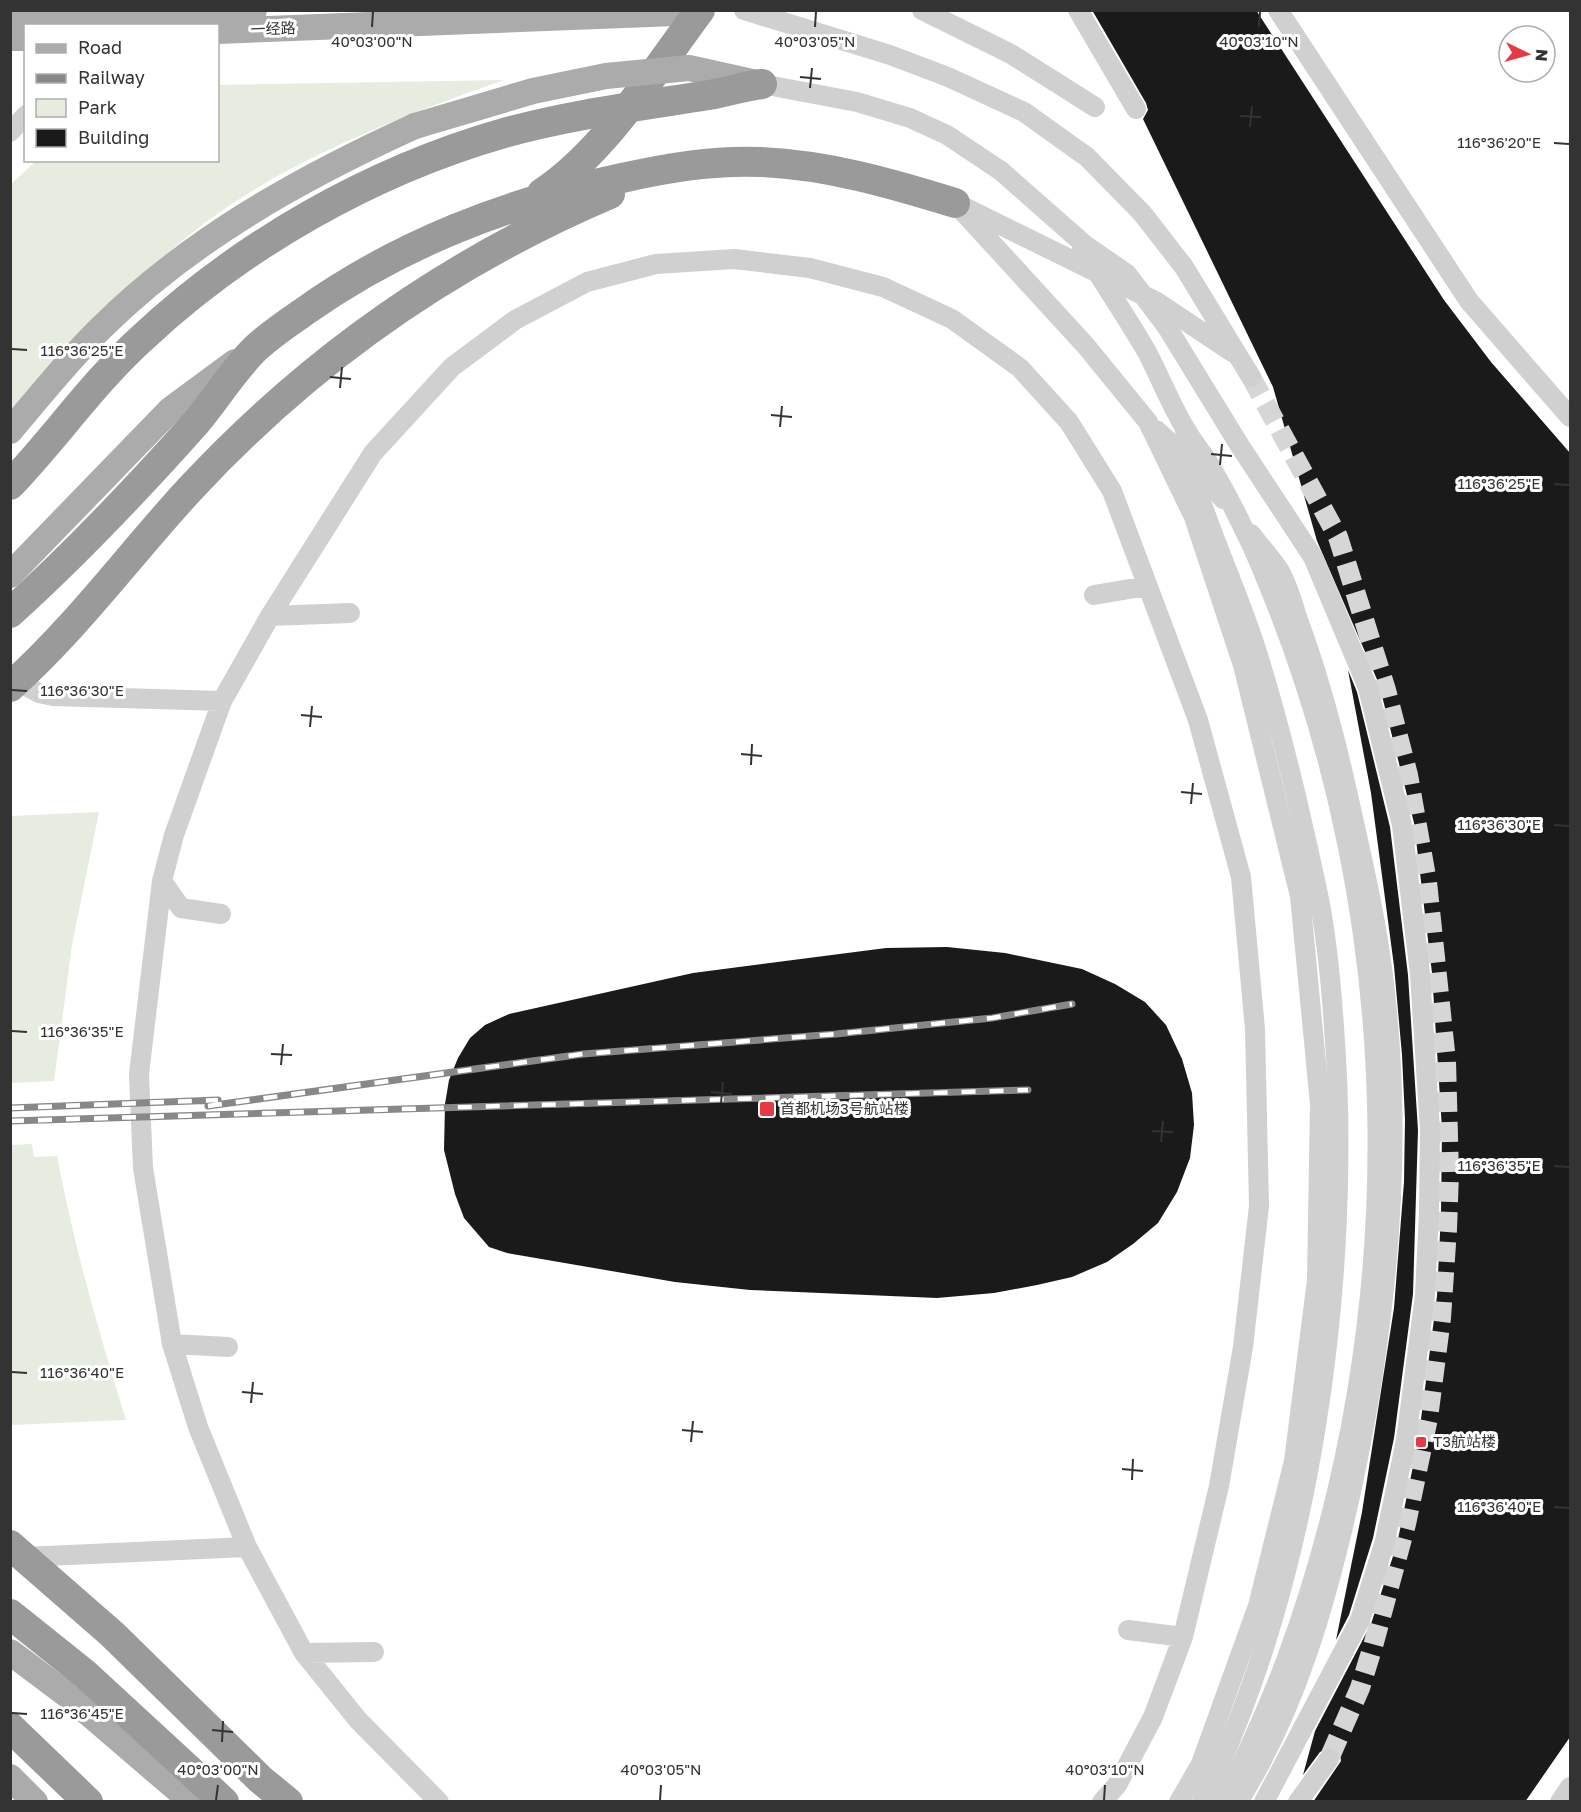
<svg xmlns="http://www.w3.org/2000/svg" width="1581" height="1812" viewBox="0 0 1581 1812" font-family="'Golos Text','Noto Sans SC',sans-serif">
	<rect width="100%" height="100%" fill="#fff"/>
	<path fill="#e6ecdf" d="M 504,80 C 404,115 292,158 206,222 C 134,276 74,347 11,411 L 11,184 L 36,161 L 218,160 L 218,85 Z
		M 99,812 L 72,945 L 54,1081 L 11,1083 L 11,816 Z
		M 32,1144 L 34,1157 L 57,1156 C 74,1246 99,1333 126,1420 L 11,1425 L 11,1145 Z"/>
	<path fill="#1a1a1a" d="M 1092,10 L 1256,10 L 1444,300 L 1491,362 L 1570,453 L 1570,1737 L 1525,1802 L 1313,1802 L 1341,1761 L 1340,1754 L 1331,1747 L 1320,1752 L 1303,1775 L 1315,1731 L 1371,1624 L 1397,1544 L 1418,1442 L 1437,1296 L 1441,1212 L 1442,1129 L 1432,973 L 1414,823 L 1379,684 L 1317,541 L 1273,387 L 1143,119 L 1148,110 L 1146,103 Z
		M 1348,670 L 1357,692 L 1390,827 L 1408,975 L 1418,1130 L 1413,1294 L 1394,1438 L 1373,1538 L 1349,1615 L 1336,1640 L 1362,1512 L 1394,1308 L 1404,1182 L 1405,1119 L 1402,1055 L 1394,966 L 1371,793 Z
		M 947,947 L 1005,953 L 1082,969 L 1115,984 L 1145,1002 L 1166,1025 L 1182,1059 L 1192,1093 L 1194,1125 L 1190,1158 L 1177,1192 L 1158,1223 L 1133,1244 L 1107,1262 L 1072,1277 L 1037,1285 L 994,1293 L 937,1298 L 750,1290 L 675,1282 L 507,1253 L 489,1247 L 464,1218 L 455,1194 L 444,1150 L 445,1104 L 449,1080 L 458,1058 L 470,1038 L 485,1025 L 509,1014 L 693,973 L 886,948 Z"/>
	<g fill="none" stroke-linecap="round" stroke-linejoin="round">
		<path stroke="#d6d6d6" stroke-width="20" stroke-dasharray="20 10" stroke-linecap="butt" d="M 1251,377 L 1338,537 L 1386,690 L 1408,775 L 1427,882 L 1446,1061 L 1449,1174 L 1447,1229 L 1441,1318 L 1428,1418 L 1406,1524 L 1373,1646 L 1360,1688 L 1329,1759"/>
		<path stroke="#d0d0d0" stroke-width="20" d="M 744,10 L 890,55 L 948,77 L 1024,112 L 1087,157 L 1142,213 L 1184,267 L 1251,377
			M 922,10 L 1011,54 L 1095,107
			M 1078,10 L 1136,109
			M 1278,10 L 1469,301 L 1570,417
			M 10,132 L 26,115
			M 955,203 L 1086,346 L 1148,422 L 1194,517 L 1243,665 L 1300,896 L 1320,1104 L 1317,1280 L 1294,1461 L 1258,1606 L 1201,1764 L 1179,1802
			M 966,208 L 1157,302 L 1232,352
			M 1156,430 L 1198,468 L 1223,499
			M 1094,595 L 1147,586
			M 270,616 L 350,613
			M 17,681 L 39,693 L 53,696 L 222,701
			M 162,881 L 181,908 L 221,914
			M 172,1344 L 228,1347
			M 24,1557 L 247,1547
			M 1128,1630 L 1183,1637
			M 304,1653 L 374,1652
			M 439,1802 L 358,1720 L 304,1653 L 247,1547 L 198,1427 L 172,1344 L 143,1168 L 139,1074 L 162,881 L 174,835 L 222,701 L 270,616 L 373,453 L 452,367 L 515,320 L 587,282 L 656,264 L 734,259 L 810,268 L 883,287 L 952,319 L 1020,368 L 1069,422 L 1112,491 L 1198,720 L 1241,877 L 1255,1029 L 1259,1206 L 1243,1347 L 1219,1486 L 1183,1637 L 1153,1717 L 1117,1785 L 1102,1802
			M 1238,1802 C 1297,1708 1327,1600 1351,1492 C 1386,1329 1404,1160 1385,993 C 1378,925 1362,858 1347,791 C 1334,733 1319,676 1298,620 C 1293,604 1288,585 1279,570 C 1271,558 1260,546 1251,534
			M 1264,1802 L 1360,1620 L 1385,1541 L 1406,1440
			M 1298,1802 L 1329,1759
			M 1560,1802 L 1570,1787"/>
		<path stroke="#ababab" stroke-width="26" d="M 10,19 L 254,10
			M 218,31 L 675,13 L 687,10
			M 10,38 L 26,38
			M 10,431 C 40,396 68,360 101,328 C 191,239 301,178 415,126
			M 10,575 L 170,410 L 235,362
			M 10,1652 L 66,1694 L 192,1802
			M 10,1777 L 35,1802"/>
		<path stroke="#9a9a9a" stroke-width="30" d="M 542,193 C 604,153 656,69 700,10
			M 10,613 C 75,554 135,491 193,426 C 215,401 232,371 256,348 C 271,334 289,322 305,311 C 401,243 507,203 622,178 C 667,168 713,160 760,162 C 828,165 890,183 955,203
			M 10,687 C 77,627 130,554 190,489 C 308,362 450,262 610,194
			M 10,1545 L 112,1634 L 260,1779 L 288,1802
			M 10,1614 L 85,1674 L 224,1802
			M 10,1727 L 88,1802"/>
		<defs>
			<path id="rail" d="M 208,1106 L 583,1054 L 836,1034 L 992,1018 L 1072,1004
				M 10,1108 L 218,1100
				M 10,1121 L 1028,1090"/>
		</defs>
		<use href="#rail" stroke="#888" stroke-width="7"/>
		<use href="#rail" stroke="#fff" stroke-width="4.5" stroke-dasharray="14" stroke-linecap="butt"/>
		<path stroke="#d0d0d0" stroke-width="20" d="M 762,84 L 857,102 L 910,118 L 947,135 L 1001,171 L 1085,245 L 1127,274 L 1167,327 L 1240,446 L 1313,557 L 1368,688 L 1402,825 L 1420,974 L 1430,1130 L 1429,1212 L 1425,1295 L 1406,1440
			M 1082,247 C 1103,283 1127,317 1147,352 C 1161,379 1172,408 1188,433 C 1195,445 1204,455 1211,467 C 1233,505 1253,545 1269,586 C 1408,925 1413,1314 1287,1658 C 1269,1707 1247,1754 1224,1802
			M 1185,431 C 1189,448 1189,464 1194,480 C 1211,536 1237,590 1255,646 C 1281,727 1300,811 1318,894 C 1327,937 1331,983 1334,1027 C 1353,1270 1312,1583 1202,1802"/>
		<path stroke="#ababab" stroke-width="26" d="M 415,126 L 533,91 L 606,76 L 689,68 L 762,84"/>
		<path stroke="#9a9a9a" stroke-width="30" d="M 10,485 C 55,438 92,384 140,340 C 241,245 371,171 504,133 C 572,114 639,106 709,95 C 727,92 744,86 762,84"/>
	</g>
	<path fill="none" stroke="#333" stroke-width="2" d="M 372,27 L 373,12M 815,27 L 816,12M 1259,27 L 1260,12M 800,77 L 821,79M 810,88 L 812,68M 1240,116 L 1261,117M 1250,127 L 1252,106M 1554,143 L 1569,144M 12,349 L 27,350M 330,377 L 351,379M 340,388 L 342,367M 771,415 L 792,417M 780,427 L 782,406M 1211,454 L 1232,456M 1220,465 L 1222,444M 1554,484 L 1569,485M 12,690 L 27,691M 301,715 L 322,717M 310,727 L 312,706M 741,754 L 762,756M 751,765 L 752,744M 1181,792 L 1202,794M 1191,804 L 1193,783M 1554,825 L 1569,826M 12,1031 L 27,1032M 271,1054 L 292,1055M 281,1065 L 283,1044M 711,1092 L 732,1094M 721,1103 L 723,1082M 1152,1131 L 1173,1132M 1161,1142 L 1163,1121M 1554,1166 L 1569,1167M 12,1372 L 27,1373M 242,1392 L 263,1394M 251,1403 L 253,1382M 682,1430 L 703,1432M 691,1442 L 693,1421M 1122,1469 L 1143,1471M 1132,1480 L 1133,1459M 1554,1507 L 1569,1508M 12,1713 L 27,1714M 212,1730 L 233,1732M 222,1742 L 223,1721M 216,1800 L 218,1785M 660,1800 L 661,1785M 1104,1800 L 1105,1785"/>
	<g fill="#e63946" stroke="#fff" stroke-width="2">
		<rect x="759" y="1101" width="16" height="16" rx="3"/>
		<rect x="1415" y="1436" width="12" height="12" rx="3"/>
	</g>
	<g text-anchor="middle" stroke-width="6" stroke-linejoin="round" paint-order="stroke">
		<g font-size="15" fill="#333" stroke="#fff">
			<text transform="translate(273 29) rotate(-2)" y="5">一经路</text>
		</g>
		<g font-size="15" fill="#333" stroke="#fff" text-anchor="start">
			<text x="780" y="1114">首都机场3号航站楼</text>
			<text x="1433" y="1447">T3航站楼</text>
		</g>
	</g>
	<g font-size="15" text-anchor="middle" fill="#333" stroke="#fff" stroke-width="6" stroke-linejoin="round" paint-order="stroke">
		<text x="372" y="47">40°03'00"N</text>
		<text x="815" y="47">40°03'05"N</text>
		<text x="1259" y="47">40°03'10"N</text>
		<text x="1499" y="148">116°36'20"E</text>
		<text x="82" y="356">116°36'25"E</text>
		<text x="1499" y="489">116°36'25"E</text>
		<text x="82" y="696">116°36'30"E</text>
		<text x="1499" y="830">116°36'30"E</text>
		<text x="82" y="1037">116°36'35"E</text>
		<text x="1499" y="1171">116°36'35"E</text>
		<text x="82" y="1378">116°36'40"E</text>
		<text x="1499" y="1512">116°36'40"E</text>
		<text x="82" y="1719">116°36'45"E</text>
		<text x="218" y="1775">40°03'00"N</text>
		<text x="661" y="1775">40°03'05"N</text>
		<text x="1105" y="1775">40°03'10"N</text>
	</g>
	<rect width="1581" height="1812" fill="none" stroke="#333333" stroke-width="24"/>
	<rect x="24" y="24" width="195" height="138" fill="#ffffff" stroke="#adadad" stroke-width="1.5"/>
	<rect x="36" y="44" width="30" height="9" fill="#ababab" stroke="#adadad" stroke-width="1.5"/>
	<text x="78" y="54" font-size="18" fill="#333333">Road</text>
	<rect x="36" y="74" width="30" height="9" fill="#888888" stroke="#adadad" stroke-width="1.5"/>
	<text x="78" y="84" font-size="18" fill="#333333">Railway</text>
	<rect x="36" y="99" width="30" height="18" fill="#e6ecdf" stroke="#adadad" stroke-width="1.5"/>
	<text x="78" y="114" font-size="18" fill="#333333">Park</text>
	<rect x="36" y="129" width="30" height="18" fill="#1a1a1a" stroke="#adadad" stroke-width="1.5"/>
	<text x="78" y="144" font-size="18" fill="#333333">Building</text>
	<g transform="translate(1527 54) rotate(95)"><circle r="28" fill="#ffffff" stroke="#adadad" stroke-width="1.5"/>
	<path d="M0-4.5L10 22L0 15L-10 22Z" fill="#e63946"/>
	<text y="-9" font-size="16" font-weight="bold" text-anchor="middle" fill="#333333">N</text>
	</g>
</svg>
